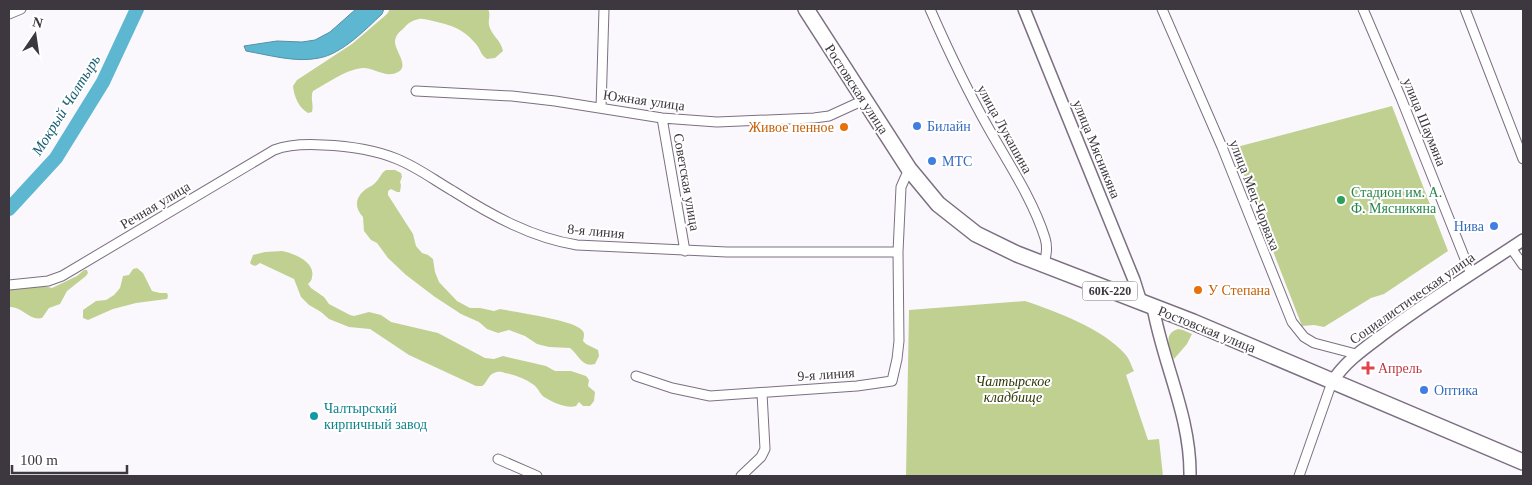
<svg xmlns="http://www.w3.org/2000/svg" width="1532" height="485" viewBox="0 0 1532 485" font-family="'Times New Roman',serif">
	<rect width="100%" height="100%" fill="#fbf8fd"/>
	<path fill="#bfd091" d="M 390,9 L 488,9 C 491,15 488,19 489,25 C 491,35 501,40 503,51 L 495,58 L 487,59 C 480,54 481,50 476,44 C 464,30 454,26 437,22 C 431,21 424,18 419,19 C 411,21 408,23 403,29 C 399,32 396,35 395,41 C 394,50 410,66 398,72 C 386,79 374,67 362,68 C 345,70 328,83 313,91 C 310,98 314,104 312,112 L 308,113 C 299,108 294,97 293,86 L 297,80 L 352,44 L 387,14 Z
		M 1392,106 L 1448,251 L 1384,294 L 1371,298 L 1324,327 L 1314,325 L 1302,326 L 1233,148 Z
		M 386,170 L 395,170 L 401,173 L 402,177 L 400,182 L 401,185 L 400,192 L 397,192 L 391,189 L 388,191 L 388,195 L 413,234 L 416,246 L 422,253 L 428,255 L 433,259 L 435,272 L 439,282 L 457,301 L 470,308 L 480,308 L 494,311 L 500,309 C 515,312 574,320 582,330 C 585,333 584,336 583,341 L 586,344 L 598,350 L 599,356 L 595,364 C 582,368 579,355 570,348 L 549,347 L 537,344 L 525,336 L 509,330 L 498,333 L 487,329 L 479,322 L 461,314 L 435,297 L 406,275 L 388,258 L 377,243 L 371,240 L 364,231 L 363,217 C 354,208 355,197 366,189 C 369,187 374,185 376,182 C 381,177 380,174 386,170 Z
		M 282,251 C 293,253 316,262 312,277 C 312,280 310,282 308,284 L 311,288 L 324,297 L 329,304 L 350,315 L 354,316 L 369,312 L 381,315 L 391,322 L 438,333 L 485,358 L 494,359 L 503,356 L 546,366 L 555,371 L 571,371 L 586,376 L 589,380 L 588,386 L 595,392 L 594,401 L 590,406 L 583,406 L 579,402 L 576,406 C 567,409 552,402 544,397 C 540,394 538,388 534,385 C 525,379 516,375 505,373 C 502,372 498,371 494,373 C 488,375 487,383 482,386 L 476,386 L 409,355 L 370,329 L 349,327 L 329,319 L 321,312 L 309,305 L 301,297 L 294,279 L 260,263 C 256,266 254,267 250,263 L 253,255 L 265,252 Z
		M 137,268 L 143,273 L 152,291 L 160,293 L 167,293 L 168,296 L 167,299 L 136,303 L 113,309 L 88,320 L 83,318 L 83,310 L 96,301 L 106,300 L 114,295 L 120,288 L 123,276 L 129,275 L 133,269 Z
		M 84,270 L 87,270 L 88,273 L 86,276 L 67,291 L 60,304 L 49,308 L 42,318 C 29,321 22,306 9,307 L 9,289 L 44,286 L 52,288 L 77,276 Z
		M 1025,301 C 1057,312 1102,328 1125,354 C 1129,358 1131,365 1134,371 L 1126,375 L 1148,440 L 1159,439 L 1163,476 L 906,476 L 909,310 Z
		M 1178,329 L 1183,330 L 1192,334 L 1187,344 L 1174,359 C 1170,348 1162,334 1178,329 Z"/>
	<path fill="#5eb7d0" stroke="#5491a4" d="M 356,9 L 384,9 L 382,14 C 366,29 342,54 319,58 C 296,63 269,55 246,51 L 244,46 L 277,41 L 302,42 L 315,40 L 330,32 Z"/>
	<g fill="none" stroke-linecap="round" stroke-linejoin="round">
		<path stroke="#5eb7d0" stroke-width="14" d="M 9,209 L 56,158 L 103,82 L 137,9"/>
		<defs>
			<path id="minor" d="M 930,9 C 948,50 967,90 989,129 C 1009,164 1033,200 1045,238 C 1048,248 1046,255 1044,265
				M 1162,9 L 1222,147 L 1292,322 L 1304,337 L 1314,343 L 1356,354
				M 1363,9 L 1401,98 L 1471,274
				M 1465,9 L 1523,159
				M 9,14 L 21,9
				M 416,91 L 512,96 L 555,101 L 662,118 L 717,122 L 814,118 L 829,116 L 864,100
				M 601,108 L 604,9
				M 662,118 L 685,251
				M 1511,248 L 1523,265
				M 9,285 L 48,281 L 62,276 L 274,150 C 290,144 306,144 323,145 C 348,146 373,149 397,159 C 417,167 434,180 453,191 C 491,215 532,238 577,245 L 727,252 L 898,252
				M 636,376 L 672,388 L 710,396 L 857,386 L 892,381 L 897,359 L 899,341 L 898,252 L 901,187 L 909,169
				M 498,459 L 537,476
				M 741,476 L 761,457 L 765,449 L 762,393
				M 1299,476 L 1332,382"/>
			<path id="tertiary" d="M 1024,9 L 1134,280 L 1141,302
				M 1153,307 C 1163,364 1191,417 1190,476
				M 1332,382 C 1346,360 1368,346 1389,330 C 1432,298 1478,270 1523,240"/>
			<path id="primary" d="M 806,9 L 909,169 L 938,204 L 976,234 L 1017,254 L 1193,322 L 1523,462"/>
		</defs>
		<use href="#minor" stroke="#7d6f82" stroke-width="11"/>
		<use href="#tertiary" stroke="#7d6f82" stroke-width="14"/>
		<use href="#primary" stroke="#7d6f82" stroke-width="18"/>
		<use href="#minor" stroke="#fff" stroke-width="9"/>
		<use href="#tertiary" stroke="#fff" stroke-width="11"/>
		<use href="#primary" stroke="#fff" stroke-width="15"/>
	</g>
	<g fill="#3f7fe0" stroke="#fff" stroke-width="2">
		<circle cx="917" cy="126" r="5"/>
		<circle cx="932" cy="161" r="5"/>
		<circle cx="1494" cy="226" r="5"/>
		<circle cx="1424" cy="390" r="5"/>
	</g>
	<g fill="#e8710a" stroke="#fff" stroke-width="2">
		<circle cx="844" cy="127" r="5"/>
		<circle cx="1198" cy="290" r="5"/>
	</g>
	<circle fill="#2e9e5b" stroke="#fff" stroke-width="2" cx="1341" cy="200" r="5"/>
	<path fill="#e0444e" stroke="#fff" stroke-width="2" d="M1365.5 360.5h5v5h5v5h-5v5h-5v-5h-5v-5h5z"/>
	<circle fill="#0f9aa8" stroke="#fff" stroke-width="2" cx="314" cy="416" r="5"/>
	<g text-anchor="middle" stroke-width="4" stroke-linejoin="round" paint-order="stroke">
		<rect fill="#fff" stroke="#777379" stroke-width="1" x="1082.5" y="281.5" width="55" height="19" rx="4"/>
		<g font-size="12" font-weight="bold" fill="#3d373f">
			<text x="1110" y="295">60К-220</text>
		</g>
		<g font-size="14" fill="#3d373f" stroke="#fff">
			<text transform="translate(857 89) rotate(57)" y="5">Ростовская улица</text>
			<text transform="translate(644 100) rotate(8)" y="5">Южная улица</text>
			<text transform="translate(1425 122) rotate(68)" y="5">улица Шаумяна</text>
			<text transform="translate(1005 129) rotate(61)" y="5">улица Лукашина</text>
			<text transform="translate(1097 149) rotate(68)" y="5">улица Мясникяна</text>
			<text transform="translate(687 182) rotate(80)" y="5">Советская улица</text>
			<text transform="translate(1255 195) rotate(69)" y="5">улица Мец-Чорваха</text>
			<text transform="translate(155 205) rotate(-31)" y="5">Речная улица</text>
			<text transform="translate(596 231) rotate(5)" y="5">8-я линия</text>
			<text transform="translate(1412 298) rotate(-35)" y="5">Социалистическая улица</text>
			<text transform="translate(1207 329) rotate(22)" y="5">Ростовская улица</text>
			<text transform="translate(826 374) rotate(-4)" y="5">9-я линия</text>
		</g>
		<g font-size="14" fill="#366cbe" stroke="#fff" text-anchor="start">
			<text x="927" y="131">Билайн</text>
			<text x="942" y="166">МТС</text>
			<text x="1484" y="231" text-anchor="end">Нива</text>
			<text x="1434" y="395">Оптика</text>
		</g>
		<g font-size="14" fill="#c56008" stroke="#fff" text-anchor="end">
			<text x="834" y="132">Живое пенное</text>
			<text x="1208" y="295" text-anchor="start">У Степана</text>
		</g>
		<g font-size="14" fill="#27864d" stroke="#fff" text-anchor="start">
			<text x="1351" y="197">Стадион им. А.<tspan x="1351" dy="16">Ф. Мясникяна</tspan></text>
		</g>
		<g font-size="14" fill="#be3a42" stroke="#fff" text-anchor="start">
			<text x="1378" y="373">Апрель</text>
		</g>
		<g font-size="14" font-style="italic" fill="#2d3702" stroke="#fff">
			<text x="1013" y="386">Чалтырское<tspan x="1013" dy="16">кладбище</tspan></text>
		</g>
		<g font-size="14" fill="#0d838f" stroke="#fff" text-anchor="start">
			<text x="324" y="413">Чалтырский<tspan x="324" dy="16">кирпичный завод</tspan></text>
		</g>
		<g font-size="15" font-style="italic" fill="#186072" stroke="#fff">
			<text transform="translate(66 105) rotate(-58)" y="5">Мокрый Чалтырь</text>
		</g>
	</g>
	<rect width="1532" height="485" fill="none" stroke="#3d373f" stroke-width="20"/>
	<g transform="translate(35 35) rotate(13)" stroke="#ffffff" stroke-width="4" paint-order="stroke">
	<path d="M0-4L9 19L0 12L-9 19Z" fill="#3d373f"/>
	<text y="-8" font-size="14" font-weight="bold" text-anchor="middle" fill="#3d373f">N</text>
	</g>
	<path d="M12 465v8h115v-8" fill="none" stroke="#3d373f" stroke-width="2.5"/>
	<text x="20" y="465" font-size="15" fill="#3d373f" stroke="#ffffff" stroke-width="4" paint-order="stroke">100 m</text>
</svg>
